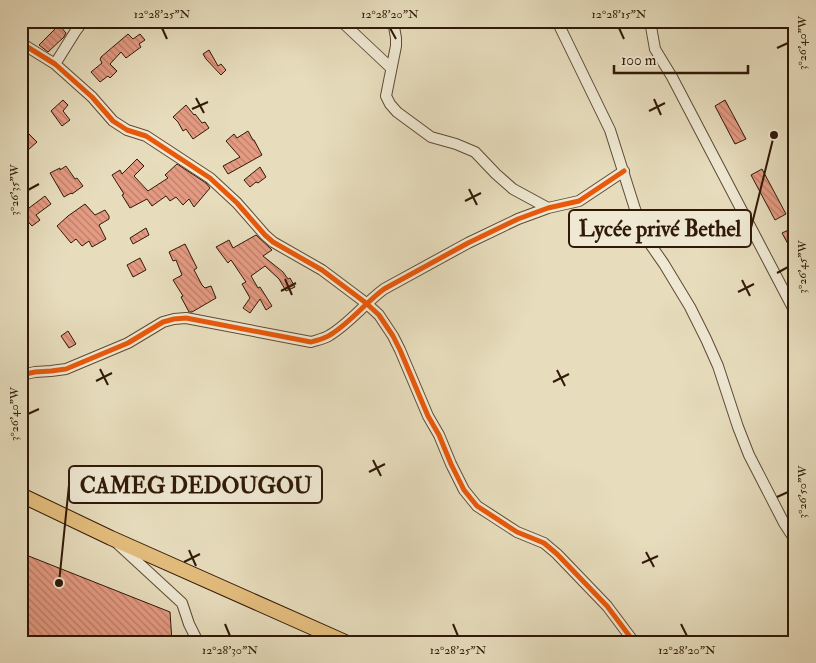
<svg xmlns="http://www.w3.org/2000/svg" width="816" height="663" viewBox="0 0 816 663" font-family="'IM FELL Double Pica',serif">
	<defs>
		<pattern id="building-back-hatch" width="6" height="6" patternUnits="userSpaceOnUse" patternTransform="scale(1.25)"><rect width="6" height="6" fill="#e59b83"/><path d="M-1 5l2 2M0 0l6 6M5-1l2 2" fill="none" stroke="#ba7e69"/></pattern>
	</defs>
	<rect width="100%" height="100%" fill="#e7ddbd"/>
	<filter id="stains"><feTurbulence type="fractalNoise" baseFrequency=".004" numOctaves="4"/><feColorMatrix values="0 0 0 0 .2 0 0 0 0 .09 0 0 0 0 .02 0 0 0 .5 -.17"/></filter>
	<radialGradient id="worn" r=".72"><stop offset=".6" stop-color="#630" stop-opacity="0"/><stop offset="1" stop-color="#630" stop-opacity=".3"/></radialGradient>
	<path fill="url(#building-back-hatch)" stroke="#301907" d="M 59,25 L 66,33 L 64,37 L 48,52 L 39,45 Z
		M 128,34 L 133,39 L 140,34 L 145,40 L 139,44 L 141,47 L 126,58 L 121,52 L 110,64 L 117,71 L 110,78 L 108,76 L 100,82 L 91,72 L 102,63 L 100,59 L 101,58 L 101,57 Z
		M 209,50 L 218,66 L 221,64 L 226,70 L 221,75 L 206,59 L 203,54 Z
		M 63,100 L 68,105 L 63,111 L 70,120 L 62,126 L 51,111 Z
		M 725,100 L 746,139 L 735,144 L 715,106 Z
		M 186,105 L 194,115 L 195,114 L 202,123 L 205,122 L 209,128 L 193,139 L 186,129 L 183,131 L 178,122 L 173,117 Z
		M 248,131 L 253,140 L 254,140 L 262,155 L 228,174 L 223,166 L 240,157 L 226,141 L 234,134 L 237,138 Z
		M 29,134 L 37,142 L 28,150 L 21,141 Z
		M 137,159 L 144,166 L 134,176 L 148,191 L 168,178 L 165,175 L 177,164 L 206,183 L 210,188 L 194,207 L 189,199 L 183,205 L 176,197 L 170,201 L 166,196 L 152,206 L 147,199 L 130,208 L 122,195 L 124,194 L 112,175 L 120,170 L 122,174 Z
		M 66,166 L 75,179 L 77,178 L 83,186 L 72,194 L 71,193 L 64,197 L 50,173 L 60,168 L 60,170 Z
		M 260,167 L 266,177 L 258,183 L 256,182 L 250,187 L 244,180 Z
		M 762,169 L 786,214 L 775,220 L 751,175 Z
		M 45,196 L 51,204 L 36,215 L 40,220 L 32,226 L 21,214 L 21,197 L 29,208 Z
		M 85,204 L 95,215 L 105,210 L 109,216 L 109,219 L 99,225 L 106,239 L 92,247 L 89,241 L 82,246 L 76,239 L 71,243 L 57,226 L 68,216 Z
		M 795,227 L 795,257 L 782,233 Z
		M 146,228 L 149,235 L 133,244 L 130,238 Z
		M 256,235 L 272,250 L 263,256 L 283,272 L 288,279 L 290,278 L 295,287 L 286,291 L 279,279 L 265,266 L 251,276 L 258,288 L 260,287 L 272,306 L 266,310 L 260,299 L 250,313 L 243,308 L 250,298 L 242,284 L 246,282 L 231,260 L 228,263 L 216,247 L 229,240 L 233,248 Z
		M 185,244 L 197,268 L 194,270 L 202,285 L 205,288 L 211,286 L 216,298 L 192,312 L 189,312 L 181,297 L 183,296 L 173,280 L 182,275 L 176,260 L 173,261 L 169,252 Z
		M 140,258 L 146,270 L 133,277 L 127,265 Z
		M 68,331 L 76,344 L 69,348 L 61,336 Z
		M 21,553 L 170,612 L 172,642 L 21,642 Z"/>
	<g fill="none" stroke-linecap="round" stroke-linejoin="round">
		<defs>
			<path id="minor" d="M 341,21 L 391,68
				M 393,21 L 396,38 L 396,46 L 386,96 L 390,104 L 397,112 L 431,137 L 456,144 L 475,152 L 496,174 L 513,189 L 548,208
				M 557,21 L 610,130 L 635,209 L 648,241 L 664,264 L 690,307 L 706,339 L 718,366 L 738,427 L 749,455 L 784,523 L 795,540
				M 650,21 L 655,49 L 672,77 L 795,312
				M 21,43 L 55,64 L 92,97 L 113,121 L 127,130 L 146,136 L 210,178 L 237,203 L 265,235 L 273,242 L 322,270 L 366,303 L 379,315 L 393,336 L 400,350 L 428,416 L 439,435 L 451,464 L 464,490 L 477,506 L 517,532 L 544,543 L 557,554 L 607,606 L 634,642
				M 55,64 L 75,32 L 83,21
				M 21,375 L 35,372 L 51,371 L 66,369 L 128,343 L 163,322 L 174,319 L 186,318 L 311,342 C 317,340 324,339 330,335 C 350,323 365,303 384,289 L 468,243 L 518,219 L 548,208 L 579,201 L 624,171
				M 118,544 L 182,603 L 189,624 L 198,642"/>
			<path id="major" d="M 21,495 L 111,538 L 345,642"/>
		</defs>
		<use href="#minor" stroke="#5e4a34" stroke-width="12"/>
		<use href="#major" stroke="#301907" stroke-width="16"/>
		<use href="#minor" stroke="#efe9d4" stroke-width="10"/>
		<use href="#major" stroke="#e4be7e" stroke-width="14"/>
		<defs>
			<path id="cycleway" d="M 21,43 L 55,64 L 92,97 L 113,121 L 127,130 L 146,136 L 210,178 L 237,203 L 265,235 L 273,242 L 322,270 L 366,303 L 379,315 L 393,336 L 400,350 L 428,416 L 439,435 L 451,464 L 464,490 L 477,506 L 517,532 L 544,543 L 557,554 L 607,606 L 634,642
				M 21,375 L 35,372 L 51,371 L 66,369 L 128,343 L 163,322 L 174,319 L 186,318 L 311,342 C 317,340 324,339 330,335 C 350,323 365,303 384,289 L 468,243 L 518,219 L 548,208 L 579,201 L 624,171"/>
		</defs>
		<use href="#cycleway" stroke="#efe9d4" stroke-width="8"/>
		<use href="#cycleway" stroke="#e8590c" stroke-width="5"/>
	</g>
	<path fill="none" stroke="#301907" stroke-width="2" d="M 162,28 L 167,39M 390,28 L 396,39M 619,28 L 624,39M 777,48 L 788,43M 196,98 L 204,113M 654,99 L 661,115M 192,109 L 208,102M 649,111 L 665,103M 469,189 L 477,205M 28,190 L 39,184M 465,201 L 481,193M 777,273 L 788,267M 285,279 L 292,295M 742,280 L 750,296M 281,291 L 296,283M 738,292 L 754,284M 100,369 L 108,385M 557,370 L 565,386M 96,381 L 112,373M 553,382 L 569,374M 28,414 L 39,409M 373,460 L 381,476M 369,472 L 385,464M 777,497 L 788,492M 189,550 L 196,566M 646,552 L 654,567M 184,562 L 200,554M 642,563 L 658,556M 225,624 L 230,636M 453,624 L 458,636M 681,624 L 687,636"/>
	<path fill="none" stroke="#301907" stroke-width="2" d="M774 135L751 228M59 583L69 485"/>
	<g fill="#301907" stroke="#efe9d4" stroke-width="2">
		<circle cx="774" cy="135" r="5"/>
		<circle cx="59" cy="583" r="5"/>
	</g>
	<g fill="#efe9d4" stroke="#301907" stroke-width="2">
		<rect x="569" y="210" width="182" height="37" rx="5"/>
		<rect x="69" y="466" width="253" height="37" rx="5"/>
	</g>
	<g font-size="22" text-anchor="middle" font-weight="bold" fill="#301907">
		<text x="660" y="236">Lycée privé Bethel</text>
		<text x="196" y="493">CAMEG DEDOUGOU</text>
	</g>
	<rect width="816" height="663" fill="none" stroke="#e7ddbd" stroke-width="55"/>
	<path d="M614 65v8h134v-8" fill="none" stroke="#301907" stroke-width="2.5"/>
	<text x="621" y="65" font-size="15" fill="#301907" stroke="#efe9d4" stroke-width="4" paint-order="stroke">100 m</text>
	<rect x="28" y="28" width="760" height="608" fill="none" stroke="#301907" stroke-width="2"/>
	<g font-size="12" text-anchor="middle" fill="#301907">
		<text x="162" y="18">12°28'25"N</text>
		<text x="390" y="18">12°28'20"N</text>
		<text x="619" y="18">12°28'15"N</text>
		<text transform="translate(802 43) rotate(-90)" y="4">3°26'40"W</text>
		<text transform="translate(14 190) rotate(-90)" y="4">3°26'35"W</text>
		<text transform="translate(802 267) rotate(-90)" y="4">3°26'45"W</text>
		<text transform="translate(14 414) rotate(-90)" y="4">3°26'40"W</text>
		<text transform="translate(802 492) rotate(-90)" y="4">3°26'50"W</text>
		<text x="230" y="654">12°28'30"N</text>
		<text x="458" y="654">12°28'25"N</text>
		<text x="687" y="654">12°28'20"N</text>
	</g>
	<rect width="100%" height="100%" filter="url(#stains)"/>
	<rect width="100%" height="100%" fill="url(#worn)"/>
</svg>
